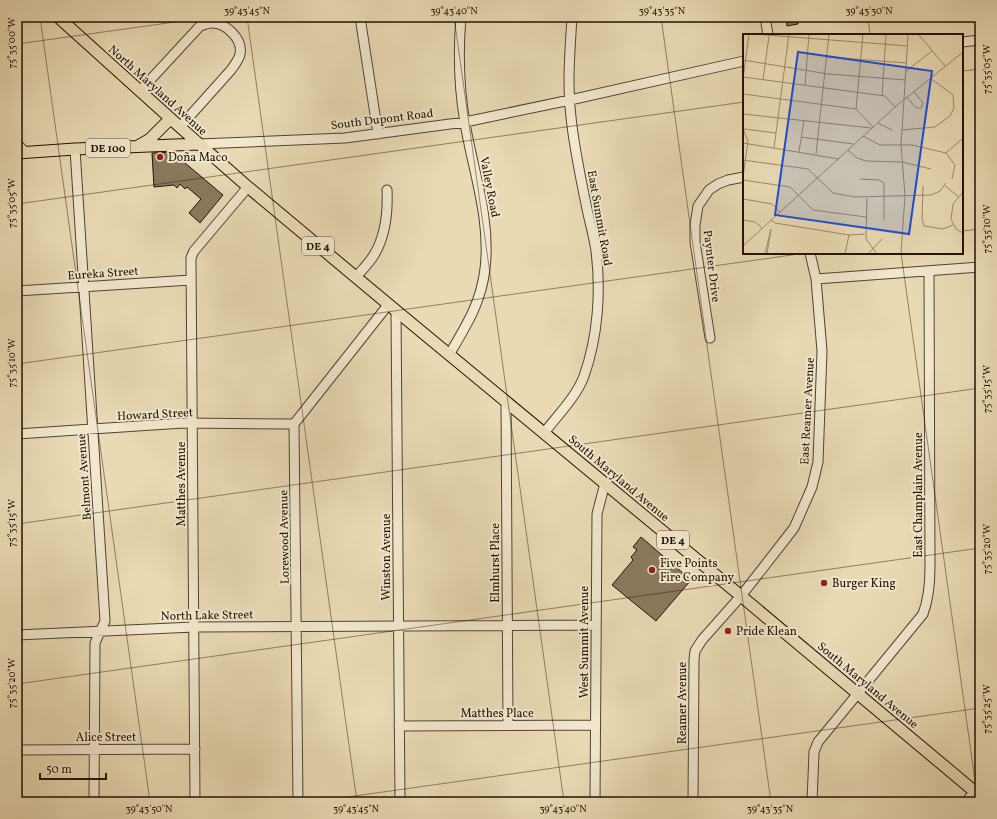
<svg xmlns="http://www.w3.org/2000/svg" width="997" height="819" viewBox="0 0 997 819" font-family="Vollkorn,serif">
	<rect width="100%" height="100%" fill="#e9dab4"/>
	<filter id="stains"><feTurbulence type="fractalNoise" baseFrequency=".005" numOctaves="4"/><feColorMatrix values="0 0 0 0 .2 0 0 0 0 .09 0 0 0 0 .02 0 0 0 .5 -.17"/></filter>
	<radialGradient id="worn" r=".72"><stop offset=".6" stop-color="#630" stop-opacity="0"/><stop offset="1" stop-color="#630" stop-opacity=".3"/></radialGradient>
	<path fill="#8b795e" stroke="#251000" d="M 786,17 L 797,17 L 798,24 L 787,26 Z
		M 172,152 L 223,195 L 200,223 L 189,213 L 201,199 L 187,187 L 185,189 L 180,184 L 177,188 L 174,185 L 154,187 L 152,153 Z
		M 641,537 L 691,580 L 656,621 L 612,585 L 633,560 L 631,557 L 637,550 L 633,547 Z"/>
	<g fill="none" stroke-linecap="round" stroke-linejoin="round">
		<defs>
			<path id="minor" d="M 360,17 L 378,134
				M 765,17 L 768,35
				M 962,42 L 980,40
				M 140,91 L 200,26 C 204,25 208,23 212,23 C 226,23 243,39 240,54 C 239,60 234,65 231,70 L 180,127
				M 17,144 L 25,152
				M 199,144 L 345,138 L 465,122 L 570,100 L 744,61
				M 75,149 L 105,621 L 95,643 L 94,802
				M 356,277 C 362,270 369,263 374,255 C 386,235 388,212 387,190
				M 816,279 L 980,267
				M 17,291 L 191,280
				M 396,311 L 400,802
				M 710,338 L 695,242 L 695,225 L 698,206 L 709,190 L 718,184 L 728,180 L 744,177
				M 449,355 C 466,326 481,303 485,269 C 491,219 473,171 465,123 C 459,88 458,52 461,17
				M 506,401 L 508,725
				M 544,433 C 557,416 577,396 584,376 C 598,337 601,291 596,251 C 594,237 590,223 587,209 C 581,179 574,148 571,117 C 567,84 570,50 572,17
				M 17,434 L 183,423 L 294,424
				M 17,635 L 194,627 L 596,625
				M 399,726 L 595,725
				M 17,750 L 195,749
				M 195,802 L 191,258 L 194,251 L 248,187
				M 298,802 L 294,424 L 388,305
				M 595,802 L 597,514 L 605,483
				M 693,802 L 694,660 L 695,651 L 702,640 L 741,596 L 794,528 L 812,487 L 818,462 L 822,351 L 816,279 L 810,253
				M 812,802 L 814,752 L 818,742 L 923,614 C 929,598 930,584 930,567 L 929,271
				M 966,802 L 975,791"/>
			<path id="major" d="M 58,17 L 180,127 L 248,187 L 388,304 L 741,596 L 980,796
				M 138,146 L 150,139 L 170,119
				M 17,153 L 75,149 L 199,144"/>
		</defs>
		<use href="#minor" stroke="#56422d" stroke-width="11"/>
		<use href="#major" stroke="#251000" stroke-width="13"/>
		<use href="#minor" stroke="#f1e7ce" stroke-width="9"/>
		<use href="#major" stroke="#e9dab4" stroke-width="11"/>
	</g>
	<path fill="none" stroke="#251000" stroke-width="1" stroke-opacity="0.45" d="M 40,17 L 150,802M 247,17 L 357,802M 454,17 L 564,802M 661,17 L 771,802M 868,17 L 870,35M 17,44 L 211,17M 962,71 L 980,69M 17,204 L 744,102M 962,231 L 980,229M 901,253 L 978,802M 17,364 L 806,253M 17,524 L 980,388M 17,684 L 980,548M 312,802 L 980,708"/>
	<g fill="#8f2418" stroke="#f1e7ce" stroke-width="1.5">
		<circle cx="160" cy="157" r="4"/>
		<circle cx="652" cy="570" r="4"/>
		<circle cx="824" cy="583" r="4"/>
		<circle cx="728" cy="631" r="4"/>
	</g>
	<g text-anchor="middle" stroke-width="4" stroke-linejoin="round" paint-order="stroke">
		<g fill="#f1e7ce" stroke="#62503e" stroke-width="1">
			<rect x="86" y="139" width="44" height="18" rx="3"/>
			<rect x="302" y="237" width="32" height="18" rx="3"/>
			<rect x="657" y="531" width="32" height="18" rx="3"/>
		</g>
		<g font-size="11" font-weight="bold" fill="#251000">
			<text x="108" y="152">DE 100</text>
			<text x="318" y="250">DE 4</text>
			<text x="673" y="544">DE 4</text>
		</g>
		<g font-size="12" fill="#251000" stroke="#f1e7ce">
			<text transform="translate(158 90) rotate(42)" y="4">North Maryland Avenue</text>
			<text transform="translate(382 119) rotate(-7)" y="4">South Dupont Road</text>
			<text transform="translate(490 187) rotate(79)" y="4">Valley Road</text>
			<text transform="translate(600 218) rotate(80)" y="4">East Summit Road</text>
			<text transform="translate(712 266) rotate(83)" y="4">Paynter Drive</text>
			<text transform="translate(103 273) rotate(-4)" y="4">Eureka Street</text>
			<text transform="translate(807 411) rotate(-87)" y="4">East Reamer Avenue</text>
			<text transform="translate(155 414) rotate(-3)" y="4">Howard Street</text>
			<text transform="translate(84 477) rotate(-94)" y="4">Belmont Avenue</text>
			<text transform="translate(619 478) rotate(40)" y="4">South Maryland Avenue</text>
			<text transform="translate(181 484) rotate(-90)" y="4">Matthes Avenue</text>
			<text transform="translate(918 495) rotate(-90)" y="4">East Champlain Avenue</text>
			<text transform="translate(284 537) rotate(-91)" y="4">Lorewood Avenue</text>
			<text transform="translate(386 557) rotate(-90)" y="4">Winston Avenue</text>
			<text transform="translate(495 563) rotate(-90)" y="4">Elmhurst Place</text>
			<text transform="translate(207 615) rotate(-1)" y="4">North Lake Street</text>
			<text transform="translate(584 642) rotate(-90)" y="4">West Summit Avenue</text>
			<text transform="translate(868 685) rotate(40)" y="4">South Maryland Avenue</text>
			<text transform="translate(682 703) rotate(-90)" y="4">Reamer Avenue</text>
			<text x="497" y="717">Matthes Place</text>
			<text x="106" y="741">Alice Street</text>
		</g>
		<g font-size="12" fill="#251000" stroke="#f1e7ce" text-anchor="start">
			<text x="168" y="161">Doña Maco</text>
			<text x="660" y="567">Five Points<tspan x="660" dy="14">Fire Company</tspan></text>
			<text x="832" y="587">Burger King</text>
			<text x="736" y="635">Pride Klean</text>
		</g>
	</g>
	<g transform="translate(743 34)">
		<rect width="220" height="220" fill="#e9dab4"/>
		<path fill="none" stroke="#9b896c" stroke-width="1" d="M 11,0 L 165,12M 175,0 L 202,32M 84,23 L 164,29M 0,26 L 85,40 L 163,46M 163,37 L 189,17M 0,43 L 142,62 L 152,73M 0,45 L 6,0M 20,46 L 26,2M 62,52 L 66,0M 0,60 L 113,75 L 130,93M 139,62 L 143,0M 164,63 L 173,74 L 178,74 L 180,69 L 171,58M 161,66 L 165,0M 113,75 L 120,0M 0,80 L 128,94M 135,89 L 149,96M 0,95 L 5,107 L 0,143M 1,95 L 33,99M 158,96 L 192,93 L 207,82 L 211,74 L 210,61 L 187,44M 120,102 L 137,111 L 169,111 L 203,119 L 212,131 L 209,145M 58,103 L 110,110M 0,109 L 96,125M 31,114 L 46,0M 105,116 L 114,124 L 123,127 L 159,128 L 188,135M 56,118 L 61,86M 203,119 L 220,104M 73,120 L 86,0M 0,126 L 65,135 L 90,159 L 112,163 L 188,161 L 197,157 L 203,149M 117,145 L 136,146 L 141,149 L 141,186M 0,146 L 47,153 L 70,176 L 123,183M 180,152 L 179,185 L 181,192 L 200,195 L 210,191M 202,152 L 216,163M 220,158 L 210,170 L 208,185 L 213,195 L 220,199M 124,164 L 123,205 L 134,220M 0,165 L 29,170 L 37,178M 0,186 L 12,188 L 19,194M 28,186 L 32,189 L 106,201 L 122,200M 0,212 L 152,73 L 220,18M 22,220 L 28,195M 24,220 L 28,195M 102,220 L 106,201M 125,220 L 139,205M 158,220 L 162,162 L 158,110 L 161,66"/>
		<path fill="#1d4ed8" fill-opacity="0.15" stroke="#1d4ed8" stroke-width="2" d="M 55,18 L 189,37 L 166,200 L 32,181 Z"/>
		<rect width="220" height="220" fill="none" stroke="#251000" stroke-width="2"/>
	</g>
	<rect width="997" height="819" fill="none" stroke="#e9dab4" stroke-width="44"/>
	<path d="M40 773v6h66v-6" fill="none" stroke="#251000" stroke-width="2"/>
	<text x="46" y="773" font-size="12" fill="#251000" stroke="#f1e7ce" stroke-width="3" paint-order="stroke">50 m</text>
	<rect x="22" y="22" width="953" height="775" fill="none" stroke="#251000" stroke-width="1.5"/>
	<g font-size="10" text-anchor="middle" fill="#251000">
		<text x="247" y="14">39°43'45"N</text>
		<text x="454" y="14">39°43'40"N</text>
		<text x="662" y="14">39°43'35"N</text>
		<text x="869" y="14">39°43'30"N</text>
		<text transform="translate(11 43) rotate(-90)" y="4">75°35'00"W</text>
		<text transform="translate(986 69) rotate(-90)" y="4">75°35'05"W</text>
		<text transform="translate(11 203) rotate(-90)" y="4">75°35'05"W</text>
		<text transform="translate(986 229) rotate(-90)" y="4">75°35'10"W</text>
		<text transform="translate(11 363) rotate(-90)" y="4">75°35'10"W</text>
		<text transform="translate(986 389) rotate(-90)" y="4">75°35'15"W</text>
		<text transform="translate(11 523) rotate(-90)" y="4">75°35'15"W</text>
		<text transform="translate(986 549) rotate(-90)" y="4">75°35'20"W</text>
		<text transform="translate(11 683) rotate(-90)" y="4">75°35'20"W</text>
		<text transform="translate(986 709) rotate(-90)" y="4">75°35'25"W</text>
		<text x="149" y="812">39°43'50"N</text>
		<text x="356" y="812">39°43'45"N</text>
		<text x="563" y="812">39°43'40"N</text>
		<text x="770" y="812">39°43'35"N</text>
	</g>
	<rect width="100%" height="100%" filter="url(#stains)"/>
	<rect width="100%" height="100%" fill="url(#worn)"/>
</svg>
